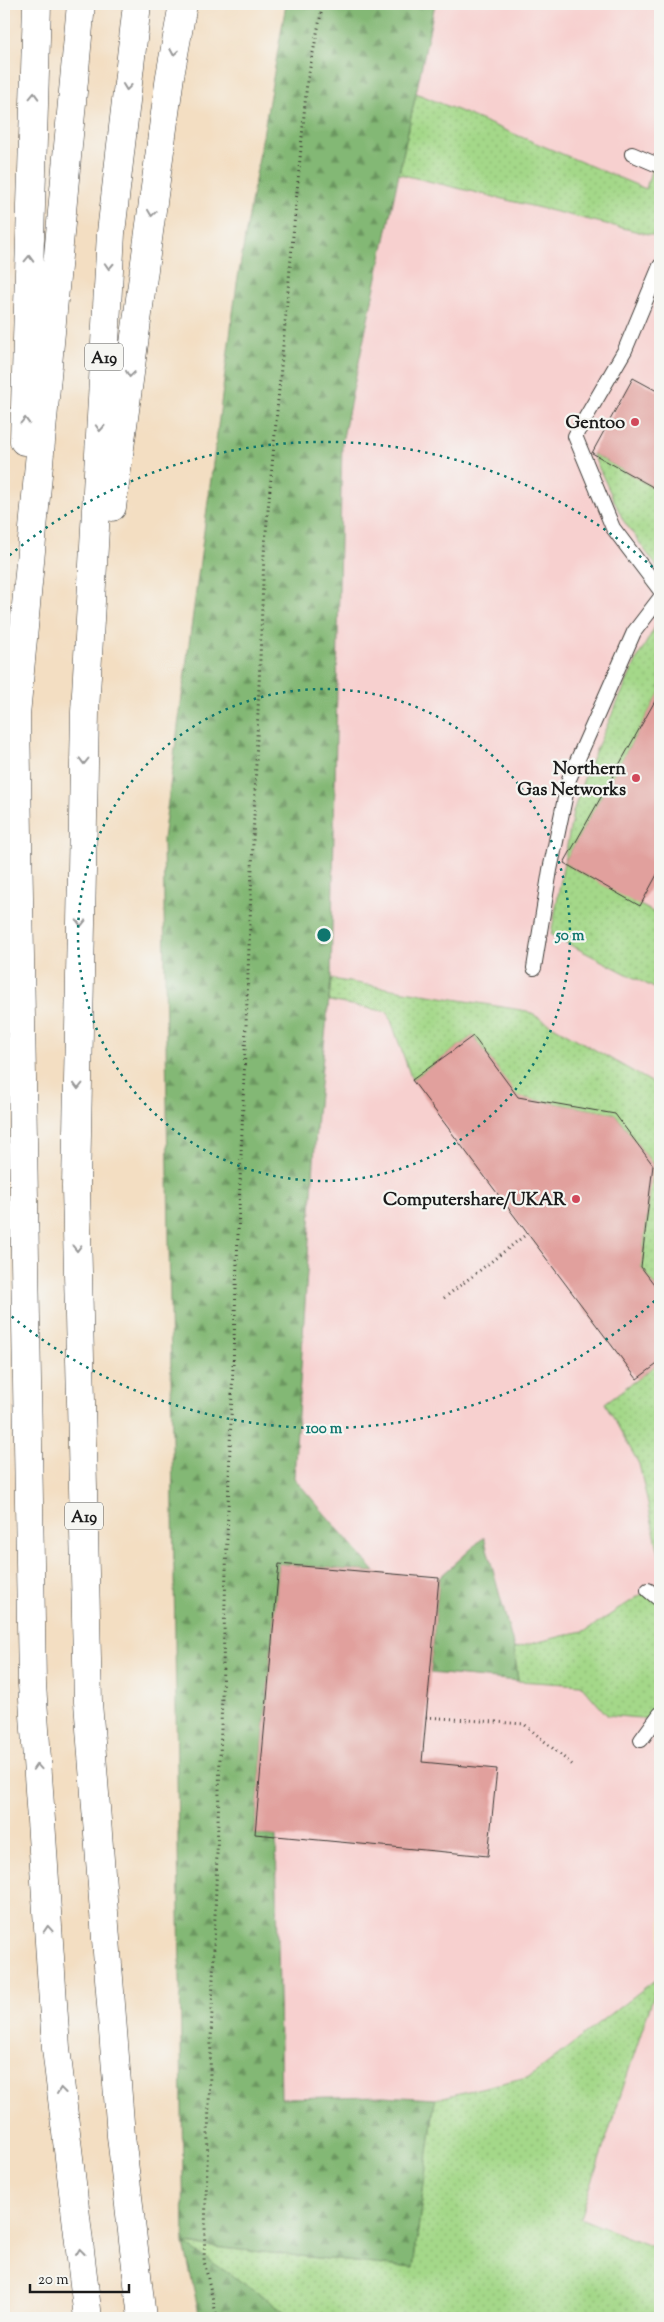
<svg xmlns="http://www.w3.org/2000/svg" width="664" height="2322" viewBox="0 0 664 2322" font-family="'Sorts Mill Goudy',serif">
	<defs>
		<pattern id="grass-dots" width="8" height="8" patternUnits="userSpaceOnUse" patternTransform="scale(1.25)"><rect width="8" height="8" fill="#a4d889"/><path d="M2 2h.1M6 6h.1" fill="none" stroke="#8db976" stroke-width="1.8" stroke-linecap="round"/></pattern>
		<pattern id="forest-firs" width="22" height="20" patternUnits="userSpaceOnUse" patternTransform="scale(1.25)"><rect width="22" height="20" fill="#83b875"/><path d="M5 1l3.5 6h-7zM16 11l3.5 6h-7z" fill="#6a955f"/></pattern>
	</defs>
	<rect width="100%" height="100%" fill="#f6f6f2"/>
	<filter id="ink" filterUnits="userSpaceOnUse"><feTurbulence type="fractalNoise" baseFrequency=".02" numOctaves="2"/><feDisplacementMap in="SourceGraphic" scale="10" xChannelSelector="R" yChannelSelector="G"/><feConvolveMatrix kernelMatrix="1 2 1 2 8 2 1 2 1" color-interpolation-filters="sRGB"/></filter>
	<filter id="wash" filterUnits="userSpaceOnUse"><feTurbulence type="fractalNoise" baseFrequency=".0096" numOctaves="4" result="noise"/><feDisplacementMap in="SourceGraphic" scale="20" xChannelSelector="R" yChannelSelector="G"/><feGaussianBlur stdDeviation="1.12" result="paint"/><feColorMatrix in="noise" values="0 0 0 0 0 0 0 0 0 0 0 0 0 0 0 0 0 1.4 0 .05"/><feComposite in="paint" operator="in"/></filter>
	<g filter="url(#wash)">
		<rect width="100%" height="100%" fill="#f3dec2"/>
		<path fill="#f7d0cf" d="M 435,4 L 660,4 L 660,2318 L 309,2318 L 281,2098 L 255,1834 L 279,1564 L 294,1478 L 317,1114 L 331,979 L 342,442 Z"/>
		<path fill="url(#grass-dots)" stroke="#607a52" d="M 416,93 L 646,189 L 660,138 L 660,237 L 399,174 Z
			M 592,453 L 660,491 L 660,571 L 623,520 Z
			M 660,618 L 660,692 L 564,863 L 660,916 L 660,991 L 551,935 L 573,812 L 586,772 L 637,659 Z
			M 331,979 L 527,1011 L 660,1087 L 660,1292 L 641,1267 L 653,1165 L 615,1114 L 518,1097 L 473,1036 L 412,1080 L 388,1012 L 329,1001 Z
			M 660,1362 L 660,1558 L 639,1464 L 605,1403 Z
			M 660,1582 L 660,1720 L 607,1715 L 581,1685 L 518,1681 L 514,1648 L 587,1630 Z
			M 660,1976 L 580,2218 L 660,2250 L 660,2318 L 295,2318 L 184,2244 L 413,2268 L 435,2099 L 531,2076 Z"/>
		<path fill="url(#forest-firs)" stroke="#506a48" d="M 286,4 L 435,4 L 342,442 L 331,979 L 317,1114 L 294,1478 L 375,1572 L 279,1564 L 255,1834 L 276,1836 L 281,2098 L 384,2096 L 435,2099 L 413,2268 L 185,2244 L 295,2318 L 200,2318 L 184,2244 L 163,839 L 237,283 Z
			M 484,1537 L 514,1648 L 518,1681 L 430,1673 L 439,1578 Z"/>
		<g id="blocks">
			<path fill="#e1a09d" d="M 633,378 L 657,391 L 660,386 L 660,491 L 592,453 Z
				M 660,692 L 660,869 L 640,906 L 564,863 Z
				M 473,1036 L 518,1097 L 615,1114 L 653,1165 L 641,1267 L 660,1292 L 660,1362 L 637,1379 L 412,1080 Z
				M 279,1564 L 439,1578 L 422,1762 L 497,1769 L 488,1856 L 255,1834 Z"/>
		</g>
	</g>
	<g filter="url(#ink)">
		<use href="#blocks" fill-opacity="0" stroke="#3c3935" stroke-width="1"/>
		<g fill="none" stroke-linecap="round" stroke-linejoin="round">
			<defs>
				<path id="lane" d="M 632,154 L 660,166
					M 660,266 L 625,350 L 575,436 L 613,528 L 660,590
					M 534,968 L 550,870 L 569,779 L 634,632 L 660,598
					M 648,1590 L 660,1600
					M 641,1740 L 660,1714"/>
				<path id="highway" d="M 81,4 L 16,715 L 32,1684 L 56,2048 L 88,2318
					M 137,4 L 111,233 L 85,712 L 76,1187 L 88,1702 L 121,2136 L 142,2318
					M 24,441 L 37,4
					M 112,507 L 170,76 L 183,4"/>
			</defs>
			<use href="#lane" stroke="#3c3935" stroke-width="16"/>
			<use href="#highway" stroke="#3c3935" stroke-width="29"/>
			<path stroke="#3c3935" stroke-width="3" stroke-dasharray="1 4" stroke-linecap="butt" d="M 444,1298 L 528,1233
				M 426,1717 L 524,1724 L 575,1767
				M 217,2318 L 204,2261 L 230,1445 L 264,554 L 307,82 L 323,4"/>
			<use href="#lane" stroke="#fff" stroke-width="14"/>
			<use href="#highway" stroke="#fff" stroke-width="28"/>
		</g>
		<defs><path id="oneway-chevron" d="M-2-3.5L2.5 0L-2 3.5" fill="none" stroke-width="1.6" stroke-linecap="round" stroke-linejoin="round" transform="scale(1.25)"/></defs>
		<g stroke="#999">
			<use href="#oneway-chevron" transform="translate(174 52) rotate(100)"/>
			<use href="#oneway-chevron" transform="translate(127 87) rotate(96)"/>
			<use href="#oneway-chevron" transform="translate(34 96) rotate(-88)"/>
			<use href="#oneway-chevron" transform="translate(152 213) rotate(98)"/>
			<use href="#oneway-chevron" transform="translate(29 259) rotate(-88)"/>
			<use href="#oneway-chevron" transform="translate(109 266) rotate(93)"/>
			<use href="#oneway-chevron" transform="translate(130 374) rotate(98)"/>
			<use href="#oneway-chevron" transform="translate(25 421) rotate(-88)"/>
			<use href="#oneway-chevron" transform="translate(100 428) rotate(93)"/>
			<use href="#oneway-chevron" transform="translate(84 761) rotate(91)"/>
			<use href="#oneway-chevron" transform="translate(81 923) rotate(91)"/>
			<use href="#oneway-chevron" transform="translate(78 1086) rotate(91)"/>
			<use href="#oneway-chevron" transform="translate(77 1248) rotate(89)"/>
			<use href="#oneway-chevron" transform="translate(37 1767) rotate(-94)"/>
			<use href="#oneway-chevron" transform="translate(48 1929) rotate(-94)"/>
			<use href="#oneway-chevron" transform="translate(61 2091) rotate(-97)"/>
			<use href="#oneway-chevron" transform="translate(80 2252) rotate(-97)"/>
		</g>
	</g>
	<g fill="none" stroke="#0f766e" stroke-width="2.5" stroke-dasharray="2.5 5">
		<circle cx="324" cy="935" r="246"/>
		<path d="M660 1296A493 493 0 0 1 4 1310M4 560A493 493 0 0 1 660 574"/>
	</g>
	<g fill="#d1495b" stroke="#f6f6f2" stroke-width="2">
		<circle cx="635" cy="422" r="5"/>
		<circle cx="636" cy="778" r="5"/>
		<circle cx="576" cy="1199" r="5"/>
	</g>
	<g text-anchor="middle" stroke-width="4.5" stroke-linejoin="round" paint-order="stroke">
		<g fill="#f6f6f2" stroke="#5d5d5c" stroke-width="1">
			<rect x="85" y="343.5" width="38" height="27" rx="4"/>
			<rect x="65" y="1502.5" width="38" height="27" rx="4"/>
		</g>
		<g font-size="16" font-weight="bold" fill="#1c1c1c">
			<text x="104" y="363">A19</text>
			<text x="84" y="1522">A19</text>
		</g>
		<g font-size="18" font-weight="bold" fill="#1c1c1c" stroke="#f6f6f2" text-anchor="end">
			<text x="625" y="428">Gentoo</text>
			<text x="626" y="774">Northern<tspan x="626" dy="21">Gas Networks</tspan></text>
			<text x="566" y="1205">Computershare/UKAR</text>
		</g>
	</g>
	<circle cx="324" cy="935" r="8" fill="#0f766e" stroke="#f6f6f2" stroke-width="2.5"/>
	<g font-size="15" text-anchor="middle" font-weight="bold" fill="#0f766e" stroke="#f6f6f2" stroke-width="4.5" stroke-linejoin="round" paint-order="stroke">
		<text x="570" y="940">50 m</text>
		<text x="324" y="1433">100 m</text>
	</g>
	<rect width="664" height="2322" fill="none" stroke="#f6f6f2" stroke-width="20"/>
	<path d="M30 2284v8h99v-8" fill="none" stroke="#1c1c1c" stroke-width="2.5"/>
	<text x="38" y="2284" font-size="15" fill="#1c1c1c" stroke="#f6f6f2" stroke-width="4" paint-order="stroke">20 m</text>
</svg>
